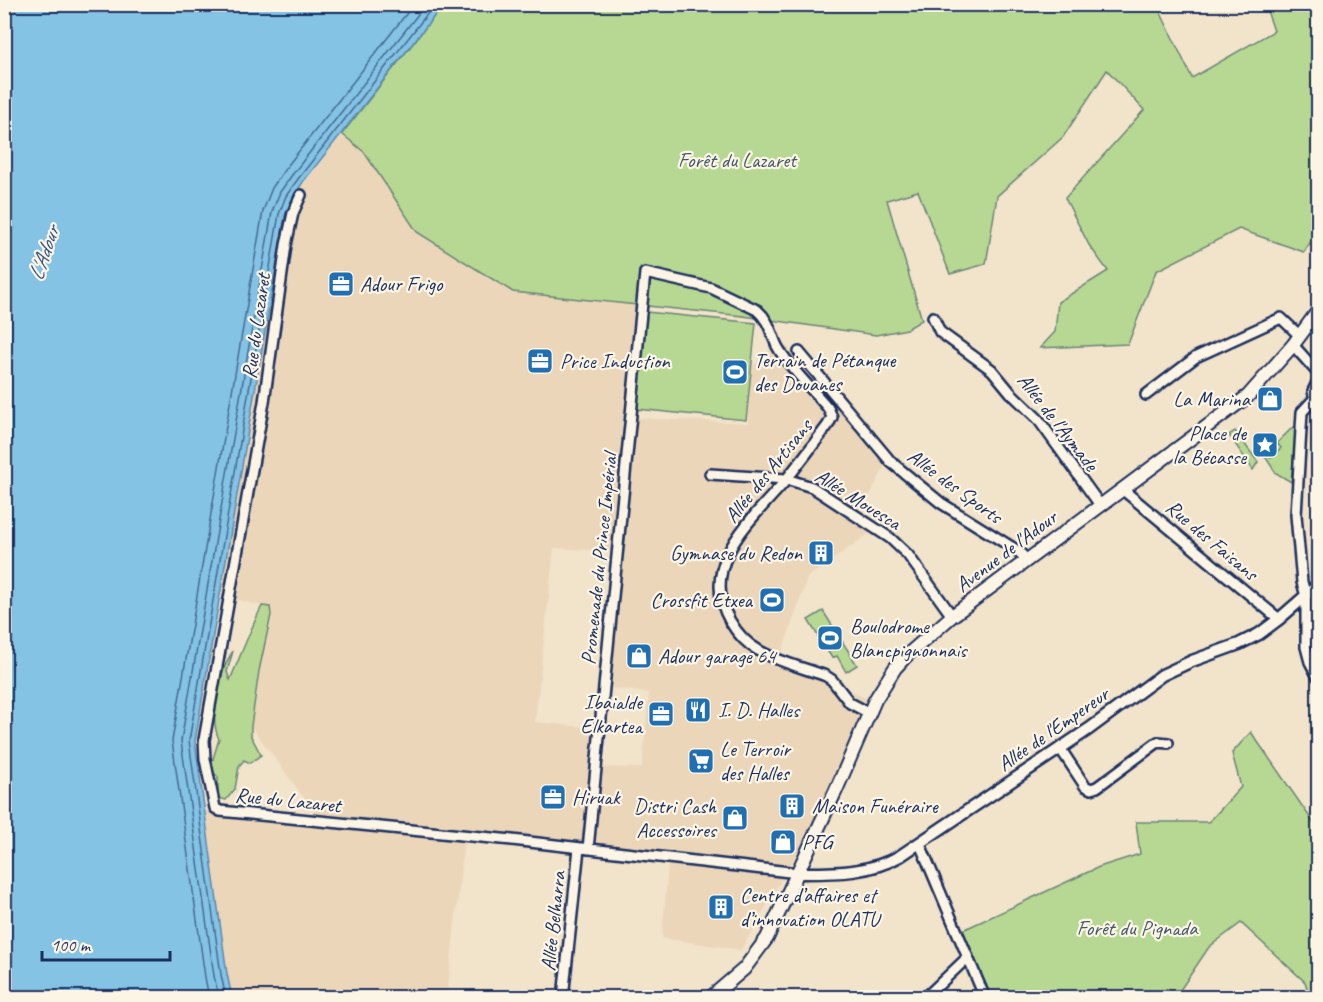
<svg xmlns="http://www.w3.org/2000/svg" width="1323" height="1002" viewBox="0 0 1323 1002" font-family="Caveat,sans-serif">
	<rect width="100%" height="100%" fill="#f2e3cb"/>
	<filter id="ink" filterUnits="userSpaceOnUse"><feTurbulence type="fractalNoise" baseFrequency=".0167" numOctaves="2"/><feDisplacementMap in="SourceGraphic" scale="12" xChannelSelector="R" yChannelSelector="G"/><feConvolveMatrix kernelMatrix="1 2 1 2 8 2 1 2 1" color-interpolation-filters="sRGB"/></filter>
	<g filter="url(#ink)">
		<path fill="#ebd6b9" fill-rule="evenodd" d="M 342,134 L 364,152 L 417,232 L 640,306 L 635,418 L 748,423 L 747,372 L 780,340 L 839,410 L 887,462 L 859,516 L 874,530 L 808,577 L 781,655 L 869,700 L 823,808 L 741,950 L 662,938 L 668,865 L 566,851 L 464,841 L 447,997 L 232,997 L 227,974 L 204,811 L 322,822 L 251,726 L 270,608 L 220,595 L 285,215 L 292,199 ZM 554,548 L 611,551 L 599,686 L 649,693 L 642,768 L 592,767 L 595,728 L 535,722 Z"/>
		<path fill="#b7d892" stroke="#698478" stroke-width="1.5" d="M 443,5 L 1157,5 L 1192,78 L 1274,31 L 1265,5 L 1318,5 L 1318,231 L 1304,252 L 1239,229 L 1156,271 L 1128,344 L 1040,348 L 1055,332 L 1058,302 L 1108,271 L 1089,245 L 1065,198 L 1144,110 L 1107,70 L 1063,137 L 997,196 L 986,264 L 950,274 L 918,191 L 887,200 L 922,320 L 907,329 L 876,335 L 743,316 L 513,292 L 417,232 L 364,152 L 342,134 Z
			M 646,312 L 756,323 L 746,420 L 637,409 Z
			M 1297,426 L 1291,482 L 1276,473 L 1264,455 L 1266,454 L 1271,457 L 1281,448 L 1277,443 L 1292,428 Z
			M 1235,431 L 1258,462 L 1253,470 L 1229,435 Z
			M 262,606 L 270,607 L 271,615 L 259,671 L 251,726 L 251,736 L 261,755 L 250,763 L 244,760 L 239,766 L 235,789 L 226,800 L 218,798 L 218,777 L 212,771 L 212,762 L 219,739 C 208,717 220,670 233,651 L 227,672 L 230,680 C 241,655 250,630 262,606 Z
			M 823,611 L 857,665 L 846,672 L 837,656 L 832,658 L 808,620 Z
			M 1251,732 L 1318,829 L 1318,997 L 1310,997 L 1305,982 L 1241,923 L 1209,947 L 1178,993 L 1180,997 L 991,997 L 963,930 L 1099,867 L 1140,854 L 1136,822 L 1209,822 L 1241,787 L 1232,753 Z"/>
		<path fill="#84c3e4" stroke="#5a88ae" stroke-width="1.5" d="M 5,4 L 443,5 L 303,182 L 292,199 L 285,215 L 195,741 L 227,974 L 232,997 L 5,997 Z"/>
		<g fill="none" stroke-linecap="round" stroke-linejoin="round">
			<path stroke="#456a94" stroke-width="1.5" d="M 209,998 L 205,977 L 172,741 L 263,211 L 272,188 L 285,169 L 414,4
				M 219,998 L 214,976 L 181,741 L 272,212 L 280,192 L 292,175 L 426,4
				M 226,998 L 221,975 L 189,741 L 279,214 L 286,196 L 298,179 L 435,4"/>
			<defs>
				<path id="minor" d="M 301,195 L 293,213 L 286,245 L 264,402 L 204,740 L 205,759 L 215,808 L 220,811 L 512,840 L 798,873
					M 933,317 L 940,332 L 992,370 L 1011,393 L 1038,419 L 1100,505
					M 1293,345 L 1318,373
					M 799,352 L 891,462 L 941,503 L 1018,551 L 1027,560
					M 1318,381 L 1313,391 L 1315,398 L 1318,401
					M 1146,395 L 1196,357 L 1281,318 L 1300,336
					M 1315,398 L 1302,412 L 1296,515 L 1302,582 L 1306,596 L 1306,647 L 1310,662 L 1318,677
					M 710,474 L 786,479 L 812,487 L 890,538 L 908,555 L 952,616
					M 1122,489 L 1279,619
					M 1060,748 L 1085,786 L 1091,789 L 1097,787 L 1158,742 L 1168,743
					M 920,844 L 985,998
					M 588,849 L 645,273 L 711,288 L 757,310 C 769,320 771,333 777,346 C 787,365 814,391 828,408 L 832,417 L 828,425 C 814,444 800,462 786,480 C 753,519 697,564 730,621 C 737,633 745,643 758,650 C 778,662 804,668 826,676 L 832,680 L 850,703 L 869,713
					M 563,998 L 579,848
					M 925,998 L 968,957"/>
				<path id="tertiary" d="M 798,873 C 834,873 868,874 900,856 L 1089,729 L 1162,675 L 1192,661 L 1239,644 L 1259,634 L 1279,619 L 1318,585"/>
				<path id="secondary" d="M 710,998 L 744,969 L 767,938 L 837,788 L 875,700 L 895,668 L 905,657 L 952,616 L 1248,396 L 1293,345 L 1318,311"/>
			</defs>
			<use href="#minor" stroke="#1b2f5e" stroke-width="14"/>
			<use href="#tertiary" stroke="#1b2f5e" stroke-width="15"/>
			<use href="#secondary" stroke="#1b2f5e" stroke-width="16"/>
			<use href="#minor" stroke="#fcf5e5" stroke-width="9"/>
			<use href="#tertiary" stroke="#fcf5e5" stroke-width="10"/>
			<use href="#secondary" stroke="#fcf5e5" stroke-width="12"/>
		</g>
	</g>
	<defs>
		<symbol id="office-square" viewBox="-11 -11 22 22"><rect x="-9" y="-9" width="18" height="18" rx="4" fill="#1f6fb2" stroke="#fcf5e5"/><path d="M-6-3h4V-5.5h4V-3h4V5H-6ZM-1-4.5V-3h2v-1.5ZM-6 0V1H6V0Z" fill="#fff"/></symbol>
		<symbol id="stadium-square" viewBox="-11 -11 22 22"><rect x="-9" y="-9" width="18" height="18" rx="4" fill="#1f6fb2" stroke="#fcf5e5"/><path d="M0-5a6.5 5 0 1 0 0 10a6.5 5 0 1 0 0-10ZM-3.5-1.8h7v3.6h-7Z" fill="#fff"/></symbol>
		<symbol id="shop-square" viewBox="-11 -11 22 22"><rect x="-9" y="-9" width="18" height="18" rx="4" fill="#1f6fb2" stroke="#fcf5e5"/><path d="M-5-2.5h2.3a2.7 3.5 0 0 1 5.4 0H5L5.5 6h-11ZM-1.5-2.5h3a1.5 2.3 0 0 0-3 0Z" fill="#fff"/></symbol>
		<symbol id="sight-square" viewBox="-11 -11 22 22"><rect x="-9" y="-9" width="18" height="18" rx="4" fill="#1f6fb2" stroke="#fcf5e5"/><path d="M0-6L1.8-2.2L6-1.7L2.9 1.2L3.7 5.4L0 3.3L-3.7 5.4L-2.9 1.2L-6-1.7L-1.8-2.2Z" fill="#fff"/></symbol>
		<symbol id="building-square" viewBox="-11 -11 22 22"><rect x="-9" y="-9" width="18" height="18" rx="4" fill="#1f6fb2" stroke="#fcf5e5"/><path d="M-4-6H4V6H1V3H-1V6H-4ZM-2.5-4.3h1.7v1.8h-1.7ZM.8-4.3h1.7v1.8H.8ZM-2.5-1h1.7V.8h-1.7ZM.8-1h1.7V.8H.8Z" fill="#fff"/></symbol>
		<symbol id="restaurant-square" viewBox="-11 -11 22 22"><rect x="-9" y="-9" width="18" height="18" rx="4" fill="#1f6fb2" stroke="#fcf5e5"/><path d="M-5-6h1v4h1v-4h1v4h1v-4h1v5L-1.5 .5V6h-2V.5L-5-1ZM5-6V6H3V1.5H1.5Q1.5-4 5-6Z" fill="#fff"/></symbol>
		<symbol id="supermarket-square" viewBox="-11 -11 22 22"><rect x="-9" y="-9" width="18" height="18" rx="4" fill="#1f6fb2" stroke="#fcf5e5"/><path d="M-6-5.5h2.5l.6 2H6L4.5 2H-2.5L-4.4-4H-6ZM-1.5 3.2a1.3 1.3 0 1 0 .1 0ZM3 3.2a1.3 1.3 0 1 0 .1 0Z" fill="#fff"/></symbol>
	</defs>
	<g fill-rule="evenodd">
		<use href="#office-square" x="326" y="269" width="30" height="30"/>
		<use href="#office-square" x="525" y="346" width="30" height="30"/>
		<use href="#stadium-square" x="720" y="357" width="30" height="30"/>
		<use href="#shop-square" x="1255" y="384" width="30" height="30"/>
		<use href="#sight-square" x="1250" y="430" width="30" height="30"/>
		<use href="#building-square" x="806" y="538" width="30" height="30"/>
		<use href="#stadium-square" x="757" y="585" width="30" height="30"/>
		<use href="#stadium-square" x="815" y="623" width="30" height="30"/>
		<use href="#shop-square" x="624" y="641" width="30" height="30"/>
		<use href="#restaurant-square" x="683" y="695" width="30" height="30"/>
		<use href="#office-square" x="646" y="699" width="30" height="30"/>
		<use href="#supermarket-square" x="686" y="746" width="30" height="30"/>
		<use href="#office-square" x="538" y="782" width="30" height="30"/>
		<use href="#building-square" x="777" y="791" width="30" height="30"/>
		<use href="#shop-square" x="720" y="803" width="30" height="30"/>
		<use href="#shop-square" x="768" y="827" width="30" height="30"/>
		<use href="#building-square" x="706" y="892" width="30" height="30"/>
	</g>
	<g text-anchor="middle" stroke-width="4.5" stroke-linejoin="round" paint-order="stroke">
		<g font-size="21" fill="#42596b" stroke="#fcf5e5">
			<text x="737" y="167">Forêt du Lazaret</text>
			<text x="1137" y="935">Forêt du Pignada</text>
		</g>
		<g font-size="21" fill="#1b2f5e" stroke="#fcf5e5" text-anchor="start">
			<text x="360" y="291">Adour Frigo</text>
			<text x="754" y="367">Terrain de Pétanque<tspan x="754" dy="24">des Douanes</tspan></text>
			<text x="560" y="368">Price Induction</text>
			<text x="1250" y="406" text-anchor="end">La Marina</text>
			<text x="1246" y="440" text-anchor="end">Place de<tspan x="1246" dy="24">la Bécasse</tspan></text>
			<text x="802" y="560" text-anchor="end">Gymnase du Redon</text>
			<text x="752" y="607" text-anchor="end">Crossfit Etxea</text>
			<text x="850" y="633">Boulodrome<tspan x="850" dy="24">Blancpignonnais</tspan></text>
			<text x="658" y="663">Adour garage 64</text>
			<text x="642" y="709" text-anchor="end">Ibaialde<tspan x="642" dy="24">Elkartea</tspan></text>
			<text x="718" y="717">I. D. Halles</text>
			<text x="720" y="756">Le Terroir<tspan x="720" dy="24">des Halles</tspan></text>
			<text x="572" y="804">Hiruak</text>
			<text x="716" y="813" text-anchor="end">Distri Cash<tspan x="716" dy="24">Accessoires</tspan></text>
			<text x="812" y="813">Maison Funéraire</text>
			<text x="802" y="849">PFG</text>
			<text x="740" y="902">Centre d’affaires et<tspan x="740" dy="24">d’innovation OLATU</tspan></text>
		</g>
		<g font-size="21" fill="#1b2f5e" stroke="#fcf5e5">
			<text transform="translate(256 326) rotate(-82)" y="7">Rue du Lazaret</text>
			<text transform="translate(1058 422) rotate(52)" y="7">Allée de l'Aymade</text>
			<text transform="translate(768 471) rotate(-51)" y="7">Allée des Artisans</text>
			<text transform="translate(955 486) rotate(36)" y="7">Allée des Sports</text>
			<text transform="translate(858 499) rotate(32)" y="7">Allée Mouesca</text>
			<text transform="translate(1212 540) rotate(40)" y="7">Rue des Faisans</text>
			<text transform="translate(1006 551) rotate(-37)" y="7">Avenue de l'Adour</text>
			<text transform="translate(599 559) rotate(-84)" y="7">Promenade du Prince Impérial</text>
			<text transform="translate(1053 729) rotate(-35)" y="7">Allée de l'Empereur</text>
			<text transform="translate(288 800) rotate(6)" y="7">Rue du Lazaret</text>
			<text transform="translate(553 921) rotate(-84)" y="7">Allée Belharra</text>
		</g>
		<g font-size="22" font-style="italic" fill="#355480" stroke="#fcf5e5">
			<text transform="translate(43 253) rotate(-71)" y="8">L'Adour</text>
		</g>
	</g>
	<rect width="1323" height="1002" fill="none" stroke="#fcf5e5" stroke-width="24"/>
	<rect x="12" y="12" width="1299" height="978" fill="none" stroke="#1b2f5e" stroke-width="2" filter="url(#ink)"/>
	<path d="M42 951v9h128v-9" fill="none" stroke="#1b2f5e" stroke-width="3"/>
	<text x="51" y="951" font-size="18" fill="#1b2f5e" stroke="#fcf5e5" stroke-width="4.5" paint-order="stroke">100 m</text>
</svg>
